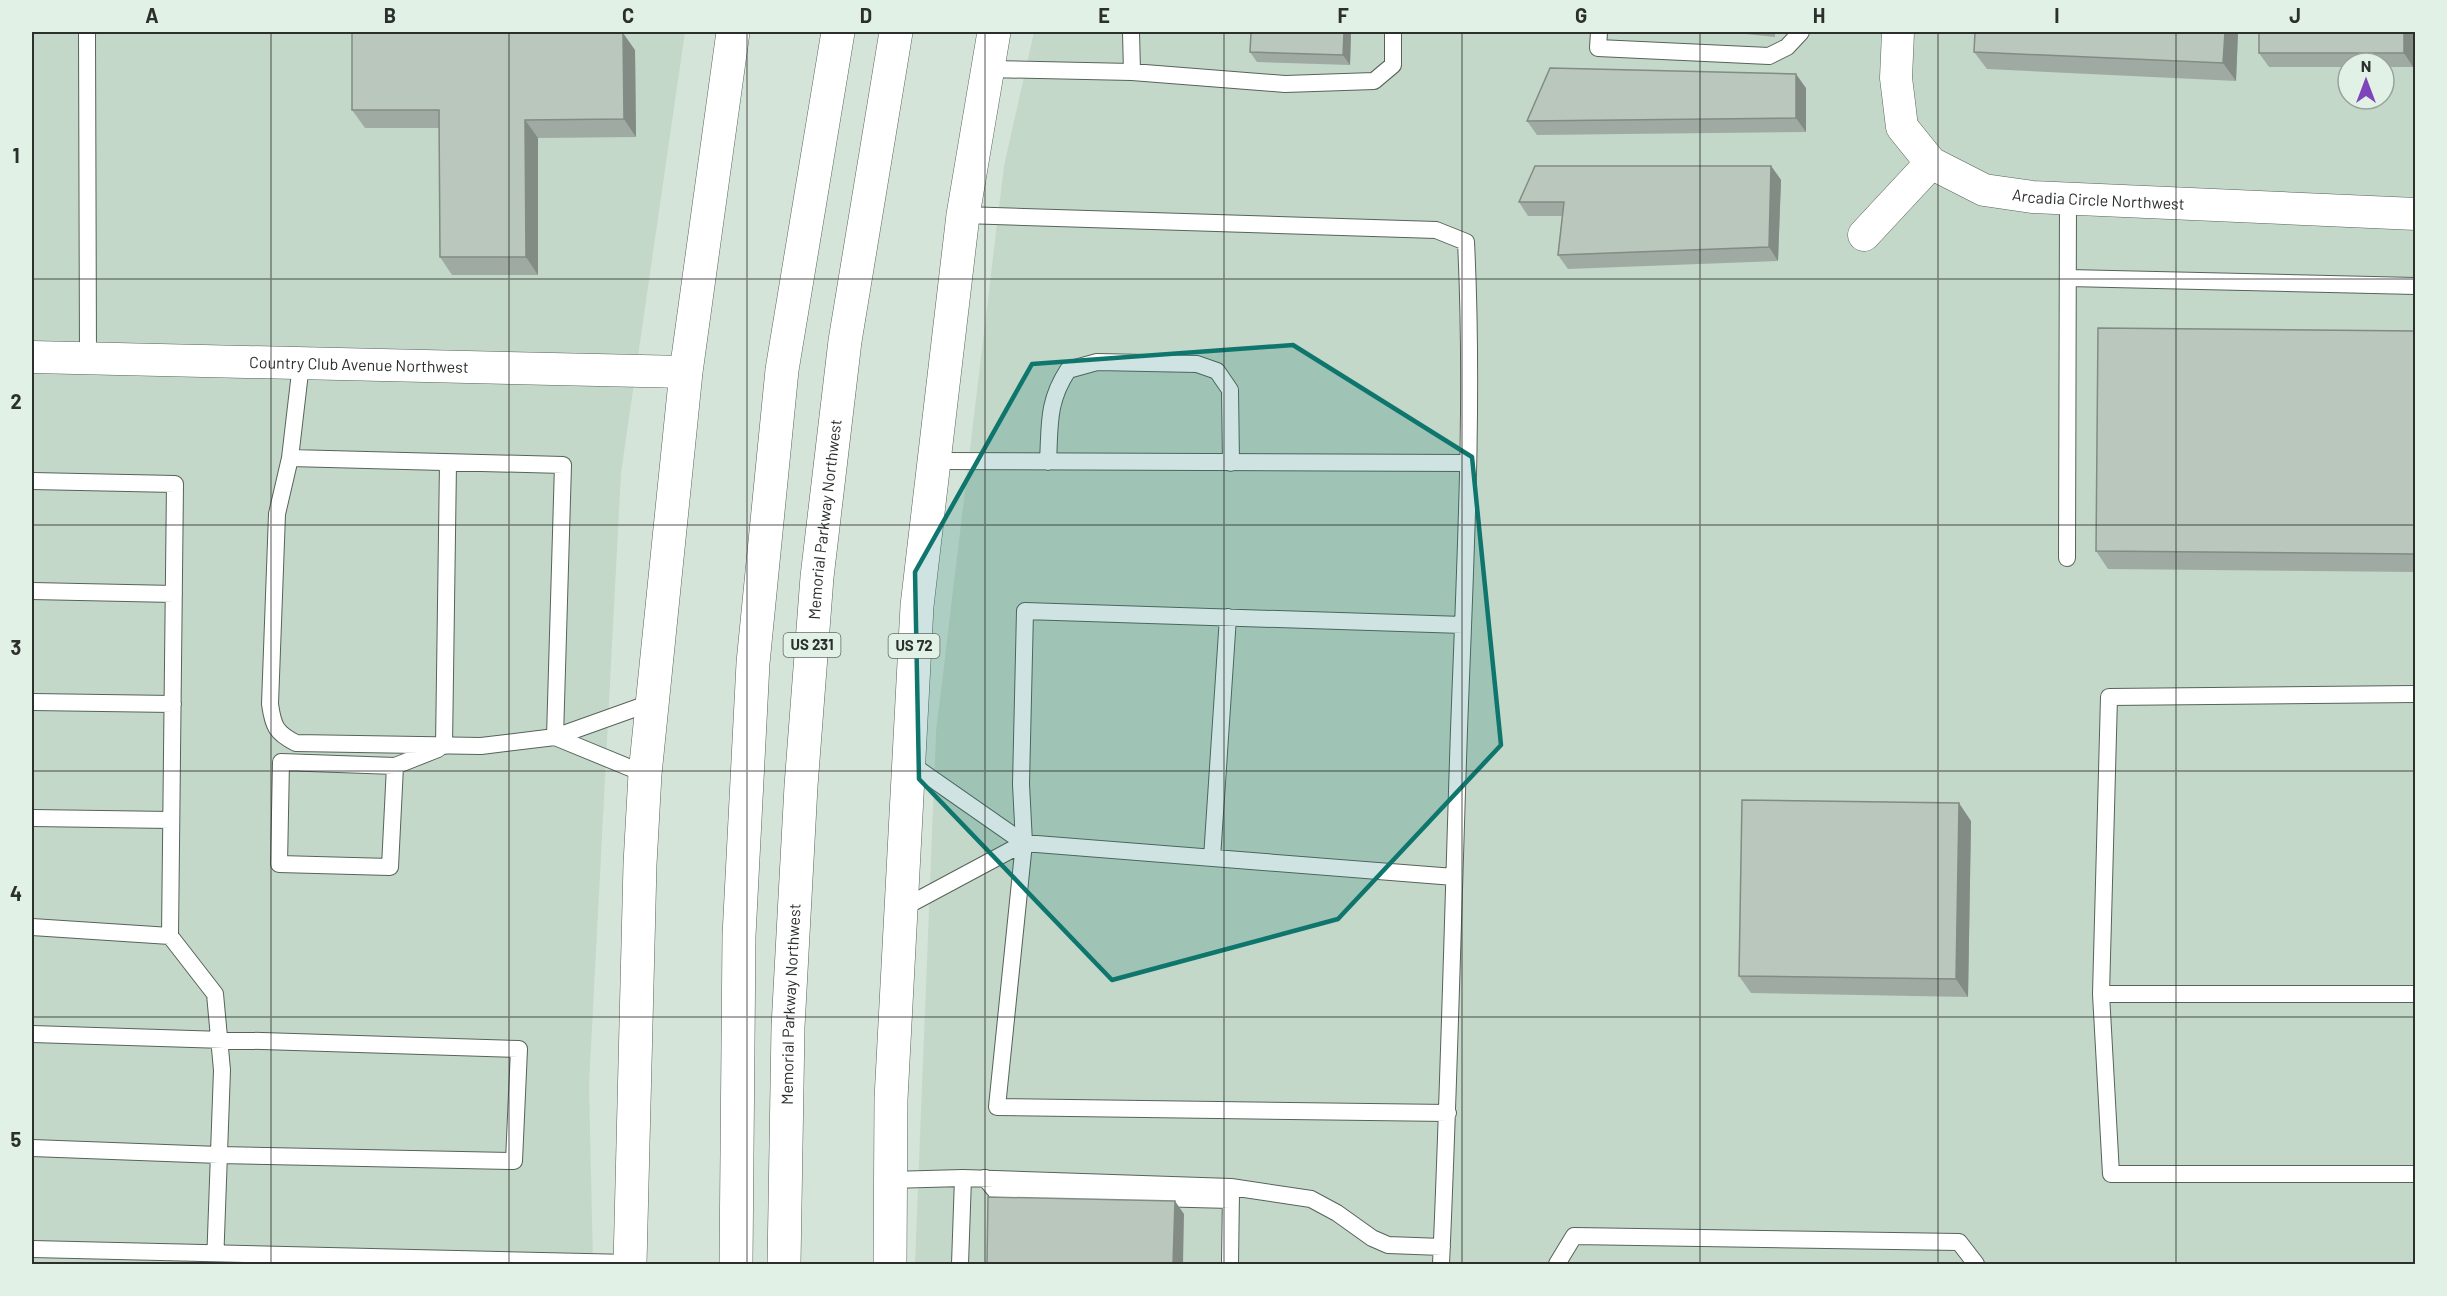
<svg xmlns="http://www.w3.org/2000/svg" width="2447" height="1296" viewBox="0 0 2447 1296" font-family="Barlow,sans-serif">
	<rect width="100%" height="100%" fill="#d5e4d8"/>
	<path fill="#c3d8c8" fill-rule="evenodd" d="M 32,32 L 685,32 L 621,473 L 589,1085 L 593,1264 L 32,1264 Z
		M 1034,32 L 2415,32 L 2415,1264 L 915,1264 L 936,732 L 1004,166 ZM 2348,63 L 2384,63 L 2384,99 L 2348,99 Z"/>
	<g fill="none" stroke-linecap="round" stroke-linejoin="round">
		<defs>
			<path id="service" d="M 87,32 L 88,359
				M 1131,32 L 1132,72
				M 1599,32 L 1598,48 L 1769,56 L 1787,47 L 1801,32
				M 988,69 L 1132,72 L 1285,84 L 1374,81 L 1393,65 L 1393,32
				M 963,215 L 1436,230 L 1466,242 C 1474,404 1465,567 1459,730 C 1453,908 1449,1086 1441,1264
				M 2068,278 L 2416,286
				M 301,364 L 290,458 L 277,514 L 270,704 C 273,726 276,733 296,743 L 481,746 L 555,737 L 653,702
				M 290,458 L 563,465 L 555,737
				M 934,461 L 1468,463
				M 1048,462 C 1050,425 1047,402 1068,370 L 1097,362 L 1197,364 L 1217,371 L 1230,390 L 1231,463
				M 32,481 L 175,484 L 170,936
				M 2067,558 L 2068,199
				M 32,591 L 174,594
				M 2416,694 L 2109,697 L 2101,994 L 2111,1174 L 2416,1174
				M 32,702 L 173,704
				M 555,737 L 645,774
				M 444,746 L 448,463
				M 908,762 L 1024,843 L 1454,877
				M 395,766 L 281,762 L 279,864 L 390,867 L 395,766 L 438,749
				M 32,818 L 171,820
				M 1212,858 L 1228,617
				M 899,910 L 1024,843
				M 32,927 L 170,936 L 215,994 L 222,1070 L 215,1264
				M 2101,994 L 2416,994
				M 32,1034 L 519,1049 L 514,1161 L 219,1155 L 32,1148
				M 1448,1113 L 997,1107 L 1024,843 L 1021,784 L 1025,611 L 1463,625
				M 963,1178 L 1231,1187 L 1311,1199 L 1337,1213 L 1372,1238 L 1388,1245 L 1442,1247
				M 985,1178 L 998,1194 L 1231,1200
				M 890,1180 L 963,1178 L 960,1264
				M 32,1249 L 630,1263
				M 1230,1264 L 1231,1191
				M 1557,1264 L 1574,1236 L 1959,1242 L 1976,1264"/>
			<g id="minor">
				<path id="s1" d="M 1898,32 L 1896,78 L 1902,127 L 1931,163 L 1984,190 L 2032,197 L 2416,214"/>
				<path d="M 1864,235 L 1931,163"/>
				<path id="s2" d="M 32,357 L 686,372"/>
			</g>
			<path id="trunk" d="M 630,1264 L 640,864 L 645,774 L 686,372 L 733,32
				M 890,1264 L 891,1099 L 917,606 L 963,215 L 994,32"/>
			<g id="motorway">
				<path d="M 736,1264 L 739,936 L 753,663 L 782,370 L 838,32"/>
				<path id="s3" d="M 784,1264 L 788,1027 L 801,786 L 817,577 L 845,341 L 896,32"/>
			</g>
		</defs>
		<use href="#service" stroke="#57635a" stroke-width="18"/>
		<use href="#minor" stroke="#57635a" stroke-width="33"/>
		<use href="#trunk" stroke="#57635a" stroke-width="34"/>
		<use href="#motorway" stroke="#57635a" stroke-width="34"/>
		<use href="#service" stroke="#fff" stroke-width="16"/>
		<use href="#minor" stroke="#fff" stroke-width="32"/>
		<use href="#trunk" stroke="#fff" stroke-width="33"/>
		<use href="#motorway" stroke="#fff" stroke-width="33"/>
	</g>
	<path fill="#9faba2" d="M 1251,32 L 1351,32 L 1350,65 L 1257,62 L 1250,52 Z
		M 1726,32 L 1775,32 L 1775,37 Z
		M 2238,32 L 2236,81 L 1987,69 L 1974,52 Z
		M 2413,32 L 2413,67 L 2384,67 L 2384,63 L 2348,63 L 2348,67 L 2269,67 L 2259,53 Z
		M 635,50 L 636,137 L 538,138 L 538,275 L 452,275 L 440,257 L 439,128 L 365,128 L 352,110 Z
		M 1806,88 L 1806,132 L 1537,135 L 1527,121 Z
		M 1771,166 L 1781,180 L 1778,261 L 1568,269 L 1558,255 L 1562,216 L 1528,216 L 1519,202 Z
		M 2415,331 L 2415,572 L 2108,569 L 2096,551 Z
		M 1971,821 L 1968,997 L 1751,993 L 1739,976 Z"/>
	<path fill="#828b84" d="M 1344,32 L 1351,32 L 1350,65 L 1343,55 Z
		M 2225,32 L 2238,32 L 2236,81 L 2223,63 Z
		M 2404,32 L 2413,32 L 2413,67 L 2404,53 Z
		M 623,33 L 635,50 L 636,137 L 624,119 Z
		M 1796,74 L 1806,88 L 1806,132 L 1796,118 Z
		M 525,120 L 538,138 L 538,275 L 526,257 Z
		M 1771,166 L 1781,180 L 1778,261 L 1769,247 Z
		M 1959,803 L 1971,821 L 1968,997 L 1956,979 Z
		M 1175,1201 L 1184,1214 L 1183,1264 L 1173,1264 Z"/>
	<path fill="#b9c7bc" stroke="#828b84" stroke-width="1.5" d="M 1251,32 L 1344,32 L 1343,55 L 1250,52 Z
		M 1975,32 L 2225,32 L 2223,63 L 1974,52 Z
		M 2259,32 L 2404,32 L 2404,53 L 2259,53 Z
		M 352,33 L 623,33 L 624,119 L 525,120 L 526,257 L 440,257 L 439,110 L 352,110 Z
		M 1550,68 L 1796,74 L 1796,118 L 1527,121 Z
		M 1535,166 L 1771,166 L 1769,247 L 1558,255 L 1564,202 L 1519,202 Z
		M 2098,328 L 2415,331 L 2415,554 L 2096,551 Z
		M 1742,800 L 1959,803 L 1956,979 L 1739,976 Z
		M 988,1197 L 1175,1201 L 1173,1264 L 987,1264 Z"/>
	<path fill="#0f766e" fill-opacity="0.2" stroke="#0f766e" stroke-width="4.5" stroke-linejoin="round" d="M 1293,345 L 1472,457 L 1501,745 L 1338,919 L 1112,980 L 919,779 L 915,572 L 1032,364 Z"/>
	<path fill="none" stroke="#2b302c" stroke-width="1.5" stroke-opacity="0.55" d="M 271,32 L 271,1264M 509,32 L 509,1264M 747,32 L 747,1264M 985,32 L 985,1264M 1224,32 L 1224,1264M 1462,32 L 1462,1264M 1700,32 L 1700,1264M 1938,32 L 1938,1264M 2176,32 L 2176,1264M 32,279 L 2416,279M 32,525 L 2416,525M 32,771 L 2416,771M 32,1017 L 2416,1017"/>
	<g text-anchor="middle" stroke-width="4.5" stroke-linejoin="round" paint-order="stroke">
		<g fill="#e2f1e6" stroke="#626a64" stroke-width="1.5">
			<rect x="783.5" y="633" width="57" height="24" rx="4.5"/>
			<rect x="888.5" y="634" width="51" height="24" rx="4.5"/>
		</g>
		<g font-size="15" font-weight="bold" fill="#2b302c">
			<text x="812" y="650">US 231</text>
			<text x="914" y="651">US 72</text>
		</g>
		<g font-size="16" fill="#2b302c" stroke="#e2f1e6">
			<text dy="6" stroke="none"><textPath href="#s1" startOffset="316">Arcadia Circle Northwest</textPath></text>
			<text dy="6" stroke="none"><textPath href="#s2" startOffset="327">Country Club Avenue Northwest</textPath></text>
			<text dy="6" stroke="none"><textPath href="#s3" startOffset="746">Memorial Parkway Northwest</textPath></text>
			<text dy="6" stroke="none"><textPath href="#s3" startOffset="260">Memorial Parkway Northwest</textPath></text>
		</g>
	</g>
	<rect width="2447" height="1296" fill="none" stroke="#e2f1e6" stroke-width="66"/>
	<g transform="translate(2366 81)"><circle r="28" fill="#e2f1e6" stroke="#99a49c" stroke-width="1.5"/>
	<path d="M0-4.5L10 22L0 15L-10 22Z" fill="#7e44ba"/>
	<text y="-9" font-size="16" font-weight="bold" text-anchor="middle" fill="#2b302c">N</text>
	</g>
	<rect x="33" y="33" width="2381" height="1230" fill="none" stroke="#2b302c" stroke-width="2"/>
	<g font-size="20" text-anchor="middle" font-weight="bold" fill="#2b302c">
		<text x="152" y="23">A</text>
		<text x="390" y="23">B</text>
		<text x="628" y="23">C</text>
		<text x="866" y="23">D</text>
		<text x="1104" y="23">E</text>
		<text x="1343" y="23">F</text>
		<text x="1581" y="23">G</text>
		<text x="1819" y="23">H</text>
		<text x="2057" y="23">I</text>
		<text x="2295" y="23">J</text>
		<text x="16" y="163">1</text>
		<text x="16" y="409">2</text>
		<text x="16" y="655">3</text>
		<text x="16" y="901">4</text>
		<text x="16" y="1147">5</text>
	</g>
</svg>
